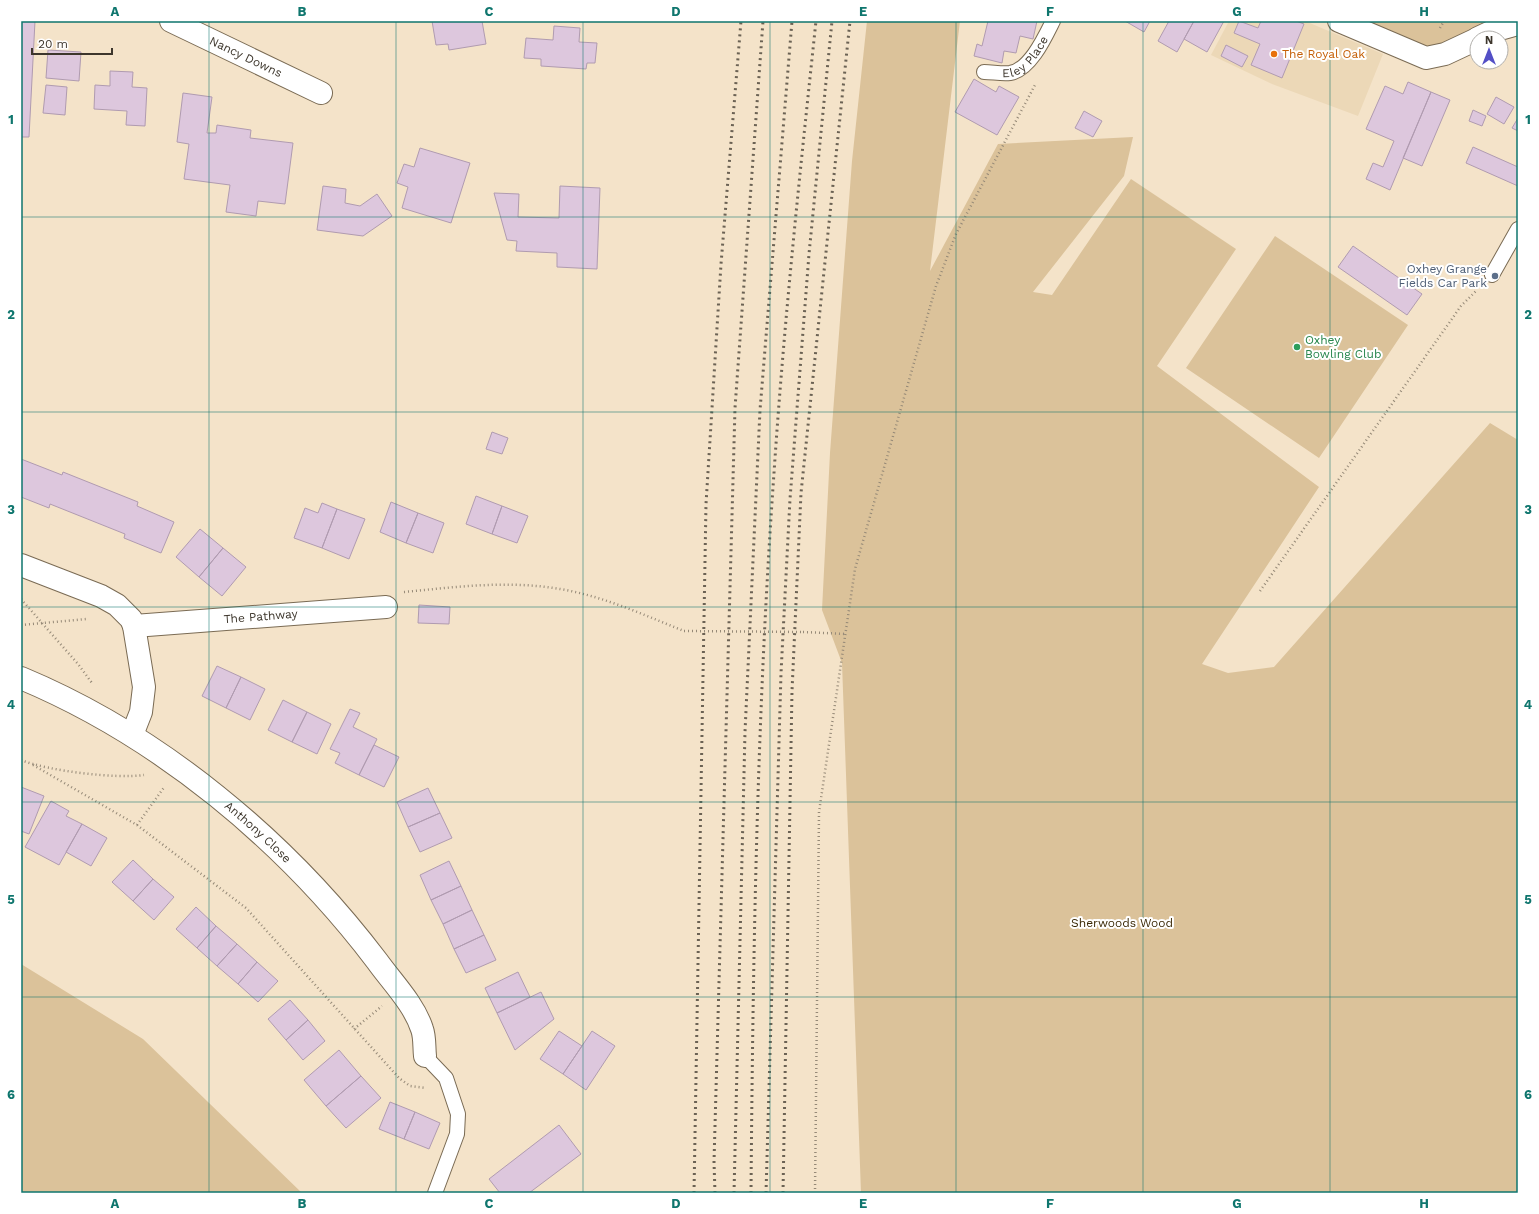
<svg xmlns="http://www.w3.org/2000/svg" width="1539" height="1214" viewBox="0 0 1539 1214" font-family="'Work Sans',sans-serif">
	<rect width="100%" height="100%" fill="#f4e3c9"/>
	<path fill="#ecd8b7" d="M 1229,21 L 1305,21 L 1383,54 L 1358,116 L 1272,84 L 1211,55 Z"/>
	<path fill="#dbc29a" d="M 867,21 L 960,21 L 930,271 L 998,144 L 1133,137 L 1124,176 L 1033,292 L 1052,295 L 1131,179 L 1236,249 L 1157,366 L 1319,487 L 1202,664 L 1228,673 L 1274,667 L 1490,423 L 1518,440 L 1518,1193 L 861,1193 L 842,663 L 822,610 L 830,453 L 852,161 Z
		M 1359,21 L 1503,21 L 1429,52 Z
		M 1275,236 L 1408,325 L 1319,458 L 1186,368 Z
		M 21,964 L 143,1039 L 302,1193 L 21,1193 Z"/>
	<path fill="#ddc7dd" stroke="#b09bb0" d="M 21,21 L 35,21 L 29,137 L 21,137 Z
		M 432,21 L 482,21 L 486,44 L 449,50 L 448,44 L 436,45 Z
		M 988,21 L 1037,21 L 1033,39 L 1020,36 L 1016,53 L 1004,51 L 1002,63 L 974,56 L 977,44 L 982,46 Z
		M 1125,21 L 1150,21 L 1144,32 Z
		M 1169,21 L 1194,21 L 1177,52 L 1158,41 Z
		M 1194,21 L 1224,21 L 1207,52 L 1184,39 Z
		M 1239,21 L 1258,28 L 1261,21 L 1296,21 L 1304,24 L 1282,78 L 1251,65 L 1260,44 L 1234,33 Z
		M 554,26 L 580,28 L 579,42 L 597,43 L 595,63 L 587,63 L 586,69 L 541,66 L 541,59 L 524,58 L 526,38 L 553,40 Z
		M 1226,45 L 1248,56 L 1242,67 L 1221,56 Z
		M 48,50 L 81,52 L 79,81 L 46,78 Z
		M 110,71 L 133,72 L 132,87 L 147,88 L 145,126 L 126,125 L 127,111 L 94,109 L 95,85 L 110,86 Z
		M 974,79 L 996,92 L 999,86 L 1019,97 L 997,135 L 955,112 Z
		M 1408,82 L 1431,92 L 1390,190 L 1366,179 L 1373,163 L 1383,167 L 1394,141 L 1366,129 L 1385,86 L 1403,94 Z
		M 46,85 L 67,87 L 65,115 L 43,113 Z
		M 1431,92 L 1450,100 L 1422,166 L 1403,158 Z
		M 183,93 L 212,97 L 207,133 L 216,133 L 217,125 L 251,130 L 250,138 L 293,143 L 285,204 L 258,201 L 256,216 L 226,212 L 230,185 L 184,179 L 189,144 L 177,142 Z
		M 1496,97 L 1514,107 L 1504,124 L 1487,114 Z
		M 1473,110 L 1486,116 L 1482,126 L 1469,121 Z
		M 1084,111 L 1102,121 L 1093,137 L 1075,128 Z
		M 1518,118 L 1518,131 L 1512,128 Z
		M 1473,147 L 1518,167 L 1518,186 L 1466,163 Z
		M 420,148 L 470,163 L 451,223 L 402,208 L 408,187 L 397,183 L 404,164 L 414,167 Z
		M 323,186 L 346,189 L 345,203 L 360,206 L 377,194 L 392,216 L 363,236 L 317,230 Z
		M 560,186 L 600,188 L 597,269 L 557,267 L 557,253 L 516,251 L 517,241 L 507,240 L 494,193 L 519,194 L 518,217 L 559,218 Z
		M 1353,246 L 1422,294 L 1407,315 L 1338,267 Z
		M 492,432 L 508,438 L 502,454 L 486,449 Z
		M 21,459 L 62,475 L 63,472 L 138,502 L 137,506 L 174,522 L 161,553 L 124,538 L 125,534 L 50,504 L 49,508 L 21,497 Z
		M 476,496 L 502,506 L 492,534 L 466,524 Z
		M 391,502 L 418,513 L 406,543 L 380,532 Z
		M 322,503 L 337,509 L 322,548 L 294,538 L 305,508 L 318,513 Z
		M 502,506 L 528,516 L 517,543 L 492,534 Z
		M 337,509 L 365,519 L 349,559 L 322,548 Z
		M 418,513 L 444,523 L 433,553 L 406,543 Z
		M 200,529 L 223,548 L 199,577 L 176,557 Z
		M 223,548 L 246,567 L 222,596 L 199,577 Z
		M 419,605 L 450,607 L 449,624 L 418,623 Z
		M 217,666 L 241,677 L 226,708 L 202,696 Z
		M 241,677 L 265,689 L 250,720 L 226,708 Z
		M 283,700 L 307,712 L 292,742 L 268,730 Z
		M 350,709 L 360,713 L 353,727 L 377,739 L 359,775 L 335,763 L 340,753 L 330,749 Z
		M 307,712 L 331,724 L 317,754 L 292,742 Z
		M 374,745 L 399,757 L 384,787 L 359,775 Z
		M 21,787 L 44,796 L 29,834 L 21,831 Z
		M 428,788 L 440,813 L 408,827 L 397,802 Z
		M 51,801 L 69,811 L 66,816 L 82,824 L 59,865 L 25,847 Z
		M 440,813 L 452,838 L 420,852 L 408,827 Z
		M 82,824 L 107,838 L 91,866 L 66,852 Z
		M 133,860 L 153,879 L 133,901 L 112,882 Z
		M 449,861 L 461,886 L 431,900 L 420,875 Z
		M 153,879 L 174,897 L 154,920 L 133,901 Z
		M 461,886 L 472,910 L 443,924 L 431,900 Z
		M 196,907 L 216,926 L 197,948 L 176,929 Z
		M 472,910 L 484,935 L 454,949 L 443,924 Z
		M 216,926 L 237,944 L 217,966 L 197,948 Z
		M 484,935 L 496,960 L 466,973 L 454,949 Z
		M 237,944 L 257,962 L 238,984 L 217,966 Z
		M 257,962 L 278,981 L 258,1002 L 238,984 Z
		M 518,972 L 530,997 L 497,1013 L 485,988 Z
		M 541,992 L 554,1019 L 515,1050 L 497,1013 Z
		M 290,1000 L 308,1020 L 286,1040 L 268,1019 Z
		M 308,1020 L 325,1041 L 303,1060 L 286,1040 Z
		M 559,1031 L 582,1046 L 563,1074 L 540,1059 Z
		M 592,1031 L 615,1046 L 586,1090 L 563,1074 Z
		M 339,1050 L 361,1076 L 326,1106 L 304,1080 Z
		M 361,1076 L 381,1098 L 346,1128 L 326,1106 Z
		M 390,1102 L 415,1112 L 404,1139 L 379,1129 Z
		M 415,1112 L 440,1123 L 429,1149 L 404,1139 Z
		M 559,1125 L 581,1154 L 529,1193 L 500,1193 L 489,1179 Z"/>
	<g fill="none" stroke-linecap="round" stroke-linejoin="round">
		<defs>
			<g id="service">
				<path id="s1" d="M 984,72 C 992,72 1002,74 1010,73 C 1030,70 1045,37 1053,21"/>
				<path d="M 1492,275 L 1518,229"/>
				<path d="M 425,1056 L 446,1078 L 458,1114 L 457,1134 L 435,1193"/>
			</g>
			<g id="minor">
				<path id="s2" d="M 171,21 L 321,93"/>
				<path d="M 1339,21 L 1426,58 L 1445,54 L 1477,39"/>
				<path d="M 1478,38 L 1493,31 L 1518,24"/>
				<path d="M 21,565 L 101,596 L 117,605 L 131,619 L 134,626 L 144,687 L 141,712 L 132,735"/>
				<path id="s3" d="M 134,626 L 386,607"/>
				<path id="s4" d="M 21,678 C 160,736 286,841 377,961 C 392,982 414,1004 422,1029 C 425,1037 424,1047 425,1056"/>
			</g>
		</defs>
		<use href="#service" stroke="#7a6b54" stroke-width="16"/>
		<use href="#minor" stroke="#7a6b54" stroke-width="24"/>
		<path stroke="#958977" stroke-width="2.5" stroke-dasharray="1 3" stroke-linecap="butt" d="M 1440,28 L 1444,21
			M 1260,591 L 1461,306 L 1477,290
			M 404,592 C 456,587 508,580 560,589 C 603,596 644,615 684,631
			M 21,599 L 78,664 L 92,683
			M 21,625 L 87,619
			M 803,632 L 846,634
			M 21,760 C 48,771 116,779 144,775
			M 33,765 L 137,825 L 246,908 L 399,1078 L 410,1086 L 426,1088
			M 137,825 L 165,786
			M 354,1029 L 382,1006
			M 815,1193 L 819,812 L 855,569 L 936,286 L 956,234 L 1035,85"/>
		<use href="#service" stroke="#fff" stroke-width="14"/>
		<use href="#minor" stroke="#fff" stroke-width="22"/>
		<path stroke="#6b6254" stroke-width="3" stroke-dasharray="2 4" stroke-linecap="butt" d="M 694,1193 L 706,504 L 721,264 L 741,21
			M 715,1193 L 714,1162 L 735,408 L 763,21
			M 734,1193 L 745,732 L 760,410 L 792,21
			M 751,1193 C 753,953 757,713 774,473 C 784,322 800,172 816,21
			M 766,1193 L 781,673 L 790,499 L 809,254 L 832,21
			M 783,1193 L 792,691 L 801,493 L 850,21"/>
		<path stroke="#958977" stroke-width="2.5" stroke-dasharray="1 3" stroke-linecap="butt" d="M 684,631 L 803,632"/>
	</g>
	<path fill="none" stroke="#0f766e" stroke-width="1" stroke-opacity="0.55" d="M 209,21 L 209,1193M 396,21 L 396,1193M 583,21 L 583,1193M 770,21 L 770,1193M 956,21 L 956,1193M 1143,21 L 1143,1193M 1330,21 L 1330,1193M 21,217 L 1518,217M 21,412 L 1518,412M 21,607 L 1518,607M 21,802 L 1518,802M 21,997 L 1518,997"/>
	<circle fill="#e8710a" stroke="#fff" stroke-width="1.5" cx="1274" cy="54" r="4"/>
	<circle fill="#5c6f8a" stroke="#fff" stroke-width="1.5" cx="1495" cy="276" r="4"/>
	<circle fill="#2e9e5b" stroke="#fff" stroke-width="1.5" cx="1297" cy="347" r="4"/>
	<g text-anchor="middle" stroke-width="4" stroke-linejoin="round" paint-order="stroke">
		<g font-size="12" fill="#3d362c" stroke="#fff">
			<text dy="4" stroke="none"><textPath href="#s1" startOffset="48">Eley Place</textPath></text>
			<text dy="4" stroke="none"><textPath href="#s2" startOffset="83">Nancy Downs</textPath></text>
			<text dy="4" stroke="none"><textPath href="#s3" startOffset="127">The Pathway</textPath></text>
			<text dy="4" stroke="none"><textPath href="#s4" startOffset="284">Anthony Close</textPath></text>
		</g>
		<g font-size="12" fill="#c56008" stroke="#fff" text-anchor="start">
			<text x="1282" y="58">The Royal Oak</text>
		</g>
		<g font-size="12" fill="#4e5e75" stroke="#fff" text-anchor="end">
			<text x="1487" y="273">Oxhey Grange<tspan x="1487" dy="14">Fields Car Park</tspan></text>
		</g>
		<g font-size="12" fill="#27864d" stroke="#fff" text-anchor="start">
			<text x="1305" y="344">Oxhey<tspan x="1305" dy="14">Bowling Club</tspan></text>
		</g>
		<g font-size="12" fill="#3a2805" stroke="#fff">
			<text x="1122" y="927">Sherwoods Wood</text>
		</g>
	</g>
	<rect width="1539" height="1214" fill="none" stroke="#ffffff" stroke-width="44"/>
	<g transform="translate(1489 50)"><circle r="19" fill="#ffffff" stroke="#b1afab"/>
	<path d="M0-3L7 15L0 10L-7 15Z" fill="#534fc6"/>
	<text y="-6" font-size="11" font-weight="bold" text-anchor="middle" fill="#3d362c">N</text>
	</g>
	<path d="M32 48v6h80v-6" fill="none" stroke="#3d362c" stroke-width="2"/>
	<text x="38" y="48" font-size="12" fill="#3d362c" stroke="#ffffff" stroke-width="3" paint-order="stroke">20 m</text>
	<rect x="22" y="22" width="1495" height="1170" fill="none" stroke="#0f766e" stroke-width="1.5"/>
	<g font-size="13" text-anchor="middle" font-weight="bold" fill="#0f766e">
		<text x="115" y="16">A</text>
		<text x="302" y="16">B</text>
		<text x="489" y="16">C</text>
		<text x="676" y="16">D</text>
		<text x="863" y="16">E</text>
		<text x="1050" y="16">F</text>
		<text x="1237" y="16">G</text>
		<text x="1424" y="16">H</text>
		<text x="11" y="124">1</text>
		<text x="1528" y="124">1</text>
		<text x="11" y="319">2</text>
		<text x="1528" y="319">2</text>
		<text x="11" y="514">3</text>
		<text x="1528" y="514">3</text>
		<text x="11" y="709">4</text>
		<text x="1528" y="709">4</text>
		<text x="11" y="904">5</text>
		<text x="1528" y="904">5</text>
		<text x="11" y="1099">6</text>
		<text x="1528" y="1099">6</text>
		<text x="115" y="1208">A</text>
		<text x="302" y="1208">B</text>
		<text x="489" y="1208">C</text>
		<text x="676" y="1208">D</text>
		<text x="863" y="1208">E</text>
		<text x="1050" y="1208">F</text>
		<text x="1237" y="1208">G</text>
		<text x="1424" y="1208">H</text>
	</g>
</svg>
